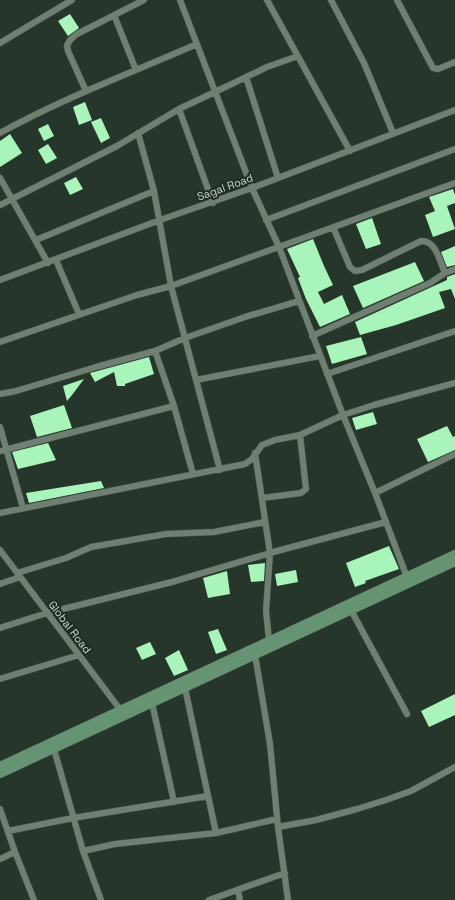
<svg xmlns="http://www.w3.org/2000/svg" width="455" height="900" viewBox="0 0 455 900" font-family="'Space Grotesk',sans-serif">
	<rect width="100%" height="100%" fill="#27362a"/>
	<path fill="#a9f4ba" d="M 70,14 L 79,28 L 68,36 L 58,21 Z
		M 85,102 L 92,120 L 79,125 L 73,107 Z
		M 101,118 L 110,138 L 101,143 L 91,122 Z
		M 48,124 L 54,136 L 44,141 L 38,129 Z
		M 10,134 L 22,153 L 0,167 L 0,141 Z
		M 48,144 L 57,158 L 46,164 L 38,150 Z
		M 76,177 L 83,189 L 70,195 L 64,183 Z
		M 453,189 L 455,195 L 455,203 L 447,206 L 455,229 L 433,237 L 425,215 L 435,211 L 429,197 Z
		M 372,218 L 381,244 L 366,249 L 356,224 Z
		M 313,239 L 324,266 L 333,285 L 318,292 L 324,304 L 342,295 L 350,314 L 320,327 L 306,299 L 298,278 L 300,277 L 287,249 Z
		M 455,246 L 455,265 L 447,267 L 441,252 Z
		M 415,262 L 424,281 L 363,308 L 353,286 Z
		M 455,274 L 455,299 L 451,289 L 439,292 L 445,308 L 396,325 L 360,335 L 355,322 L 447,280 L 447,277 Z
		M 361,337 L 367,354 L 332,364 L 326,346 Z
		M 149,357 L 154,374 L 125,384 L 125,386 L 117,386 L 114,372 L 95,382 L 90,373 Z
		M 84,379 L 72,395 L 67,401 L 63,386 Z
		M 64,405 L 72,428 L 37,437 L 30,416 Z
		M 373,412 L 377,424 L 356,430 L 352,418 Z
		M 447,426 L 453,437 L 455,436 L 455,450 L 428,462 L 417,439 Z
		M 48,443 L 56,460 L 18,469 L 12,452 Z
		M 101,481 L 104,488 L 29,503 L 26,493 Z
		M 389,546 L 399,569 L 365,581 L 366,583 L 355,587 L 346,563 Z
		M 265,563 L 264,581 L 251,582 L 248,565 Z
		M 296,570 L 298,582 L 277,586 L 275,574 Z
		M 227,571 L 230,594 L 208,598 L 203,578 Z
		M 218,629 L 227,650 L 216,654 L 208,632 Z
		M 150,642 L 156,654 L 142,660 L 136,648 Z
		M 179,650 L 188,670 L 174,676 L 165,658 Z
		M 455,694 L 455,715 L 429,727 L 421,711 Z"/>
	<g fill="none" stroke-linecap="round" stroke-linejoin="round">
		<defs>
			<path id="street" d="M 180,0 L 252,188 L 279,247 L 343,415 L 375,493 L 408,580
				M 267,0 L 350,151
				M 331,0 L 364,63 L 393,133
				M 397,0 L 433,68 L 438,69 L 455,62
				M 114,15 L 136,70
				M 0,43 L 72,0
				M 246,77 L 278,178
				M 86,91 L 68,51 L 67,45 L 71,39 L 77,34 L 144,0
				M 179,109 L 213,203
				M 0,133 C 63,98 131,73 197,44
				M 138,133 L 154,191 L 171,286 L 220,470
				M 0,178 L 48,263
				M 0,205 L 117,146 L 179,109 L 215,92 L 267,67 L 298,56
				M 266,220 L 455,149
				M 333,227 L 350,267 L 355,271 L 362,270 L 421,241 C 436,240 440,262 445,273
				M 36,240 L 154,191
				M 56,260 L 79,314
				M 0,280 L 160,220 L 252,188 L 455,110
				M 312,336 L 430,283 L 445,273 L 455,269
				M 0,342 L 137,295 L 171,286 L 455,183
				M 155,351 L 174,406 L 193,474
				M 327,374 L 455,331
				M 196,380 L 320,356
				M 0,394 L 16,391 L 96,367 L 155,351 L 185,338 L 245,317 L 299,301
				M 0,427 L 23,508
				M 0,451 L 174,406
				M 255,453 L 270,553 L 266,611 L 269,640
				M 375,493 L 455,454
				M 262,498 L 301,493 L 306,489 L 300,435
				M 0,513 L 245,464 L 252,459 L 262,445 L 275,440 L 300,435 L 343,415 L 374,405 L 455,383
				M 0,550 L 122,712
				M 17,573 L 66,558 L 91,547 L 166,534 L 214,532 L 265,522
				M 0,584 L 20,577
				M 351,610 L 407,714
				M 0,628 L 47,613 L 172,582 L 277,551 L 386,522
				M 255,655 L 270,744 L 278,827 L 288,900
				M 0,679 L 79,655
				M 185,688 L 216,833
				M 152,703 L 174,802
				M 54,749 L 83,851 L 101,900
				M 0,809 L 15,852 L 34,900
				M 278,827 L 316,820 L 357,809 L 386,800 L 411,791 L 455,767
				M 8,831 L 73,818 L 208,796
				M 83,851 L 115,844 L 216,833 L 277,819
				M 0,859 L 15,852
				M 238,890 L 240,900
				M 209,900 L 285,873"/>
			<path id="secondary" d="M 0,766 L 455,554
				M 0,774 L 455,562"/>
		</defs>
		<use href="#street" stroke="#455248" stroke-width="7"/>
		<use href="#secondary" stroke="#455248" stroke-width="9"/>
		<use href="#street" stroke="#6f8072" stroke-width="6"/>
		<use href="#secondary" stroke="#669472" stroke-width="8"/>
	</g>
	<g text-anchor="middle" stroke-width="4" stroke-linejoin="round" paint-order="stroke">
		<g font-size="11" fill="#ced7cf" stroke="#1e2c21">
			<text transform="translate(225 187) rotate(-20)" y="4">Sagal Road</text>
			<text transform="translate(70 627) rotate(53)" y="4">Global Road</text>
		</g>
	</g>
</svg>
